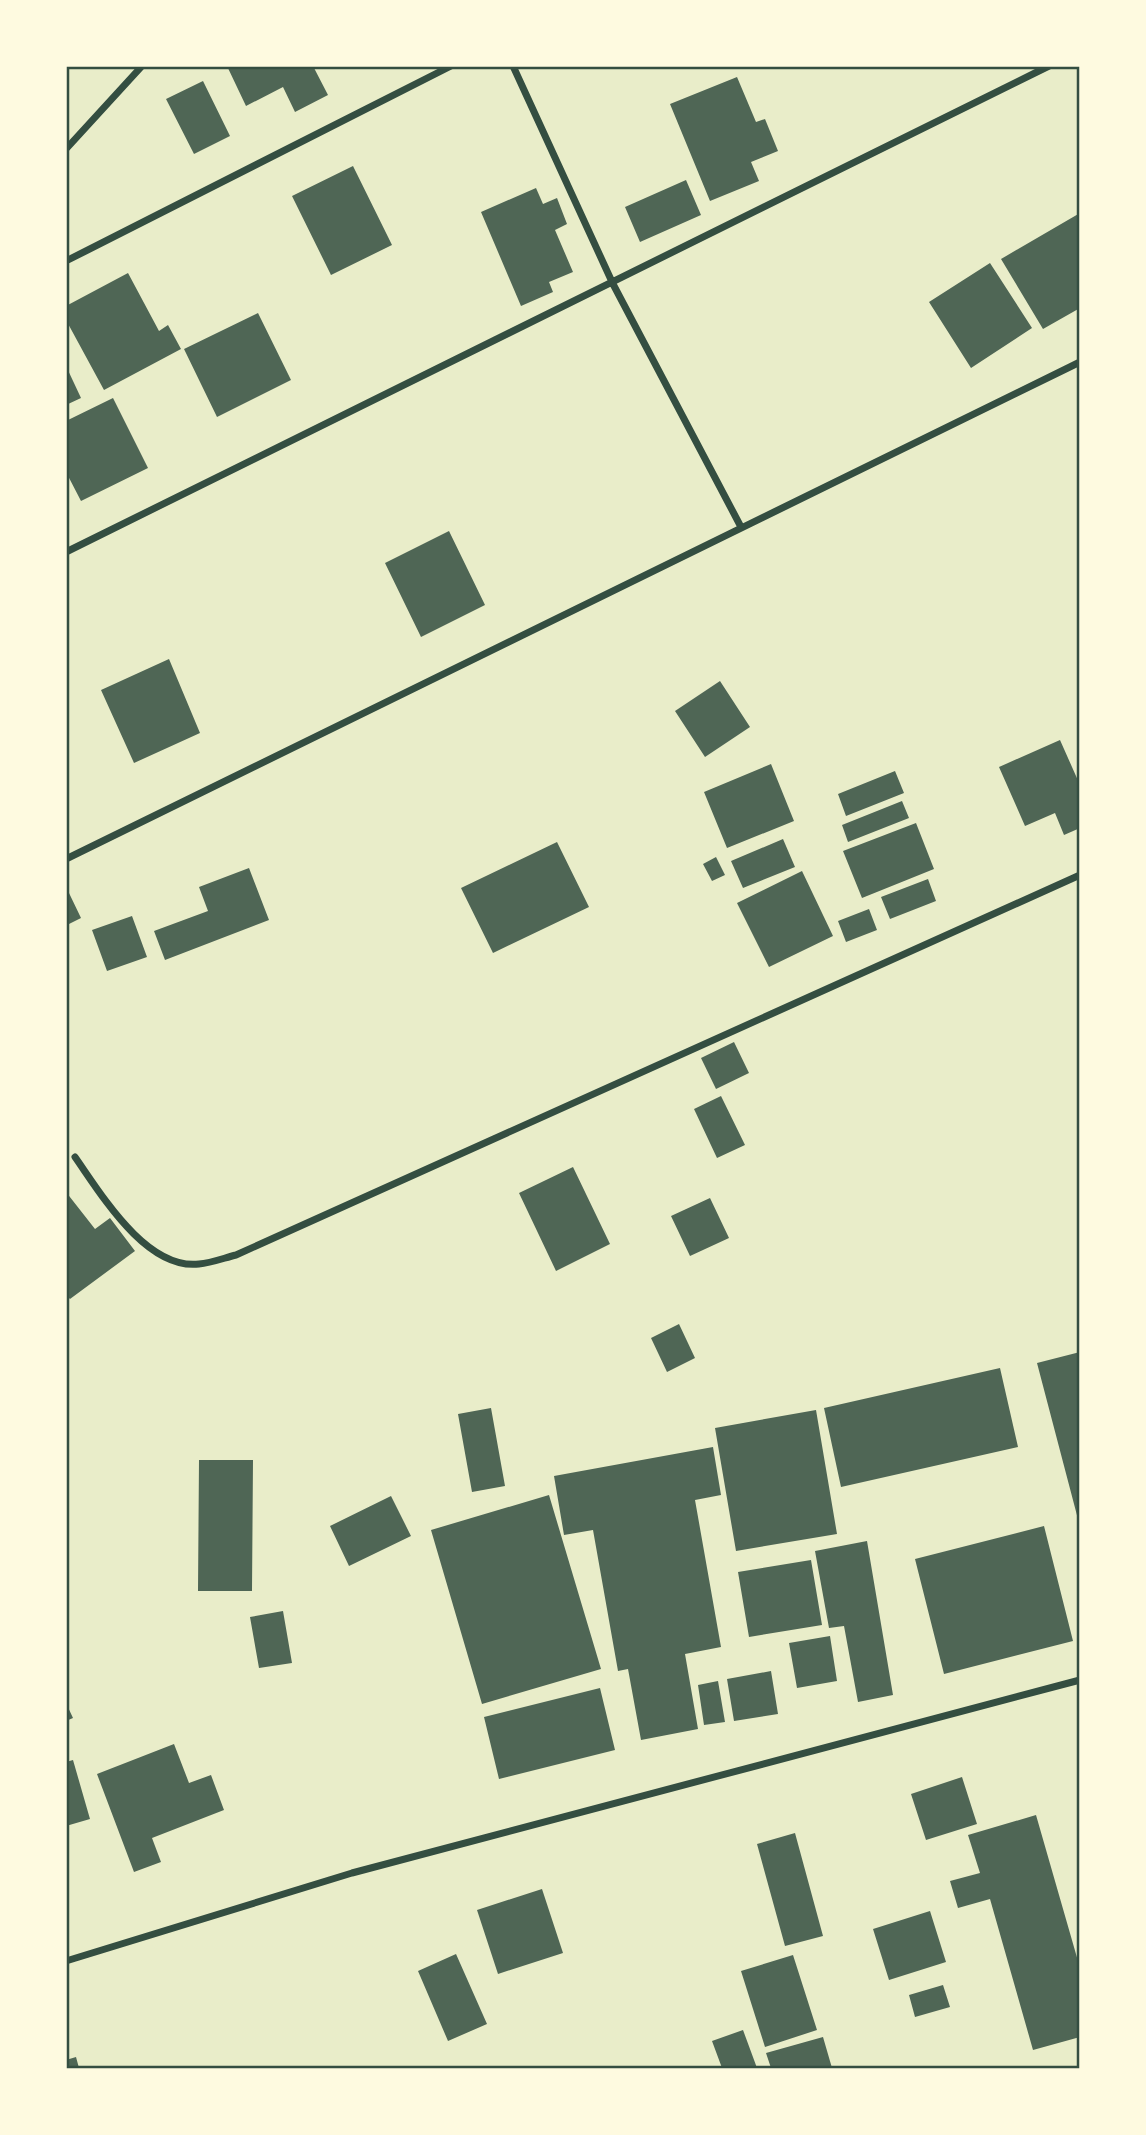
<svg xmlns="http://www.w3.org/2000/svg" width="1146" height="2135" viewBox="0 0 1146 2135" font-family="Montserrat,sans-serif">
	<rect width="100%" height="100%" fill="#e9edc9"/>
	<path fill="#4f6655" d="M 227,66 L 313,66 L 328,95 L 295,112 L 283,87 L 246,106 Z
		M 737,77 L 756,122 L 765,119 L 778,151 L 751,162 L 759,181 L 710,201 L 670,104 Z
		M 203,81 L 230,136 L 194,154 L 166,99 Z
		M 353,166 L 392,245 L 331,275 L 292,196 Z
		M 686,180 L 701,215 L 640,242 L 625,207 Z
		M 536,188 L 543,204 L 557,198 L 567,224 L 555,230 L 573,272 L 549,282 L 553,292 L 521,306 L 481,212 Z
		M 1080,213 L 1080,308 L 1043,329 L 1001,259 Z
		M 990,263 L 1032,328 L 971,368 L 929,302 Z
		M 128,273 L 159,331 L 168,325 L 181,349 L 104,390 L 66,320 L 66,306 Z
		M 258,313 L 291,380 L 217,417 L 184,349 Z
		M 66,366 L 81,398 L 66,405 Z
		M 113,398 L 148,468 L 81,501 L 66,472 L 66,421 Z
		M 449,531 L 485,605 L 421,637 L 385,563 Z
		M 169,659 L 200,733 L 134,763 L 101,690 Z
		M 720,681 L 750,727 L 705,757 L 675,711 Z
		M 1060,740 L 1080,785 L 1080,828 L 1064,835 L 1055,813 L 1025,826 L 999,767 Z
		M 771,764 L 794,821 L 727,848 L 704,792 Z
		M 895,771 L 904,793 L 846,816 L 838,794 Z
		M 902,801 L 909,818 L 848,842 L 842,825 Z
		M 916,823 L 934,869 L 862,898 L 843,851 Z
		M 783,839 L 795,867 L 743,888 L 731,861 Z
		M 557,842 L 589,907 L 493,953 L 461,888 Z
		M 716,857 L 725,875 L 712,881 L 703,864 Z
		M 249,868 L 269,920 L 165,960 L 154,931 L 208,911 L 199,887 Z
		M 802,871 L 833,936 L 769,967 L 737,903 Z
		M 928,879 L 936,901 L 890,919 L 881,897 Z
		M 69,893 L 81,918 L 69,924 L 66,919 L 66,895 Z
		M 869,909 L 877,930 L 846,942 L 838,921 Z
		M 132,916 L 147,957 L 107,971 L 92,930 Z
		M 734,1042 L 749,1073 L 716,1089 L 701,1058 Z
		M 721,1096 L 745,1145 L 717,1158 L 694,1109 Z
		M 573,1167 L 610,1244 L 556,1271 L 519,1193 Z
		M 66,1192 L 95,1229 L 110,1218 L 135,1251 L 70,1299 L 66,1295 Z
		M 710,1198 L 729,1238 L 690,1256 L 671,1216 Z
		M 679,1324 L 695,1358 L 667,1372 L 651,1338 Z
		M 1080,1352 L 1080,1523 L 1079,1523 L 1037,1363 Z
		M 1000,1368 L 1018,1447 L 841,1487 L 824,1408 Z
		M 491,1408 L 505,1486 L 472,1492 L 458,1414 Z
		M 816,1410 L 837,1534 L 736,1551 L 715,1428 Z
		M 713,1447 L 721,1495 L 695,1500 L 721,1647 L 685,1654 L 698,1729 L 641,1740 L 628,1669 L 618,1671 L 593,1530 L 564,1535 L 554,1476 Z
		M 199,1460 L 253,1460 L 252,1591 L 198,1591 Z
		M 549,1495 L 601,1669 L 482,1704 L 431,1530 Z
		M 391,1496 L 411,1536 L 349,1566 L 330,1526 Z
		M 1044,1526 L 1073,1641 L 944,1674 L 915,1559 Z
		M 867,1541 L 893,1695 L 858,1702 L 844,1626 L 829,1628 L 815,1551 Z
		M 811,1560 L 822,1625 L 749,1637 L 738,1572 Z
		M 283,1611 L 292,1663 L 259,1668 L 250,1617 Z
		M 830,1636 L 837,1681 L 797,1688 L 789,1643 Z
		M 771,1671 L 778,1714 L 734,1721 L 727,1679 Z
		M 718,1681 L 725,1722 L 704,1725 L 698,1685 Z
		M 600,1688 L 615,1750 L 499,1779 L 484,1717 Z
		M 66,1703 L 73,1718 L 66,1721 Z
		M 174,1744 L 189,1783 L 211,1775 L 224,1810 L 152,1838 L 161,1862 L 134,1872 L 97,1774 Z
		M 73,1760 L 90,1819 L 66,1826 L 66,1762 Z
		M 962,1777 L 977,1824 L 926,1840 L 911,1794 Z
		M 1036,1815 L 1080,1968 L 1080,2037 L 1033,2050 L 990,1899 L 958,1908 L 950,1881 L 980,1873 L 968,1835 Z
		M 795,1833 L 823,1936 L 785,1946 L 757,1844 Z
		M 542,1889 L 563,1953 L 498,1974 L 477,1910 Z
		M 930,1911 L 946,1962 L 889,1980 L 873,1929 Z
		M 456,1954 L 487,2024 L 448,2041 L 418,1971 Z
		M 793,1955 L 817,2030 L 765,2047 L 741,1971 Z
		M 943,1985 L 950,2007 L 915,2017 L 909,1995 Z
		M 743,2030 L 757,2068 L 722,2068 L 712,2041 Z
		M 823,2037 L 832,2068 L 771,2068 L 766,2053 Z
		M 76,2057 L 79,2068 L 66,2068 L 66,2060 Z"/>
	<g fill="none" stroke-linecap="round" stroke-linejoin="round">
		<path stroke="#344e41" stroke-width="7" d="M 513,66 L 613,284 L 741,527
			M 66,149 L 142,66
			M 66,261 L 451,66
			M 66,552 L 1049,66
			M 66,859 L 1080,362
			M 75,1157 C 101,1194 146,1270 199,1264 C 211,1263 224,1258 236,1255 L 1080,875
			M 66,1961 L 352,1873 L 1080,1680"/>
	</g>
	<rect width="1146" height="2135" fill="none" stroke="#fefae0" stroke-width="136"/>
	<rect x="68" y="68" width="1010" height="1999" fill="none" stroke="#344e41" stroke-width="2.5"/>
</svg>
